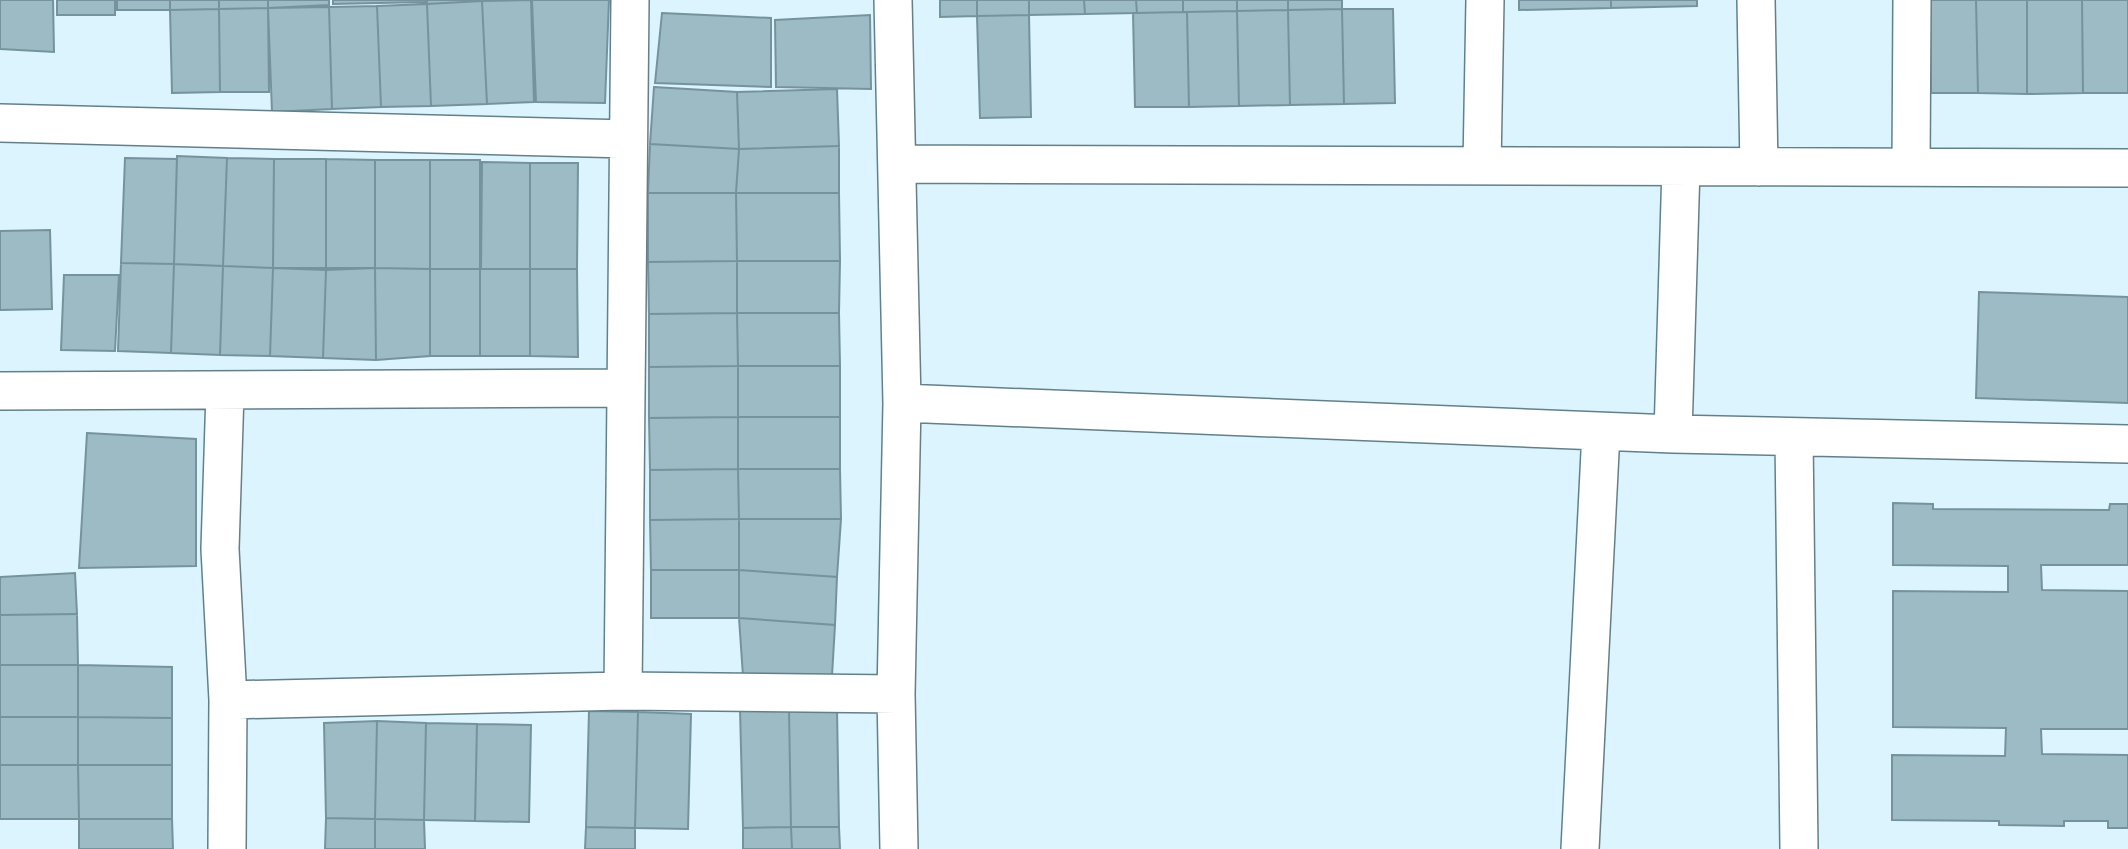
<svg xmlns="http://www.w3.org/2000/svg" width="2128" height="849" viewBox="0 0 2128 849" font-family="'DejaVu Sans',sans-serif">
	<rect width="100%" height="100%" fill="#dbf4fd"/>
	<path fill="#9cbbc5" stroke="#76939d" stroke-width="2" d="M 0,0 L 53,0 L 54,52 L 0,49 Z
		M 57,0 L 115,0 L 115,15 L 57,15 Z
		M 117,0 L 170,0 L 170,10 L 117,10 Z
		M 170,0 L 219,0 L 219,9 L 170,10 Z
		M 219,0 L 268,0 L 268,8 L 219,9 Z
		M 268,0 L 329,0 L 329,5 L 268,8 Z
		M 333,0 L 425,0 L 425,2 L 333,4 Z
		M 427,0 L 482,0 L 482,1 L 427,4 Z
		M 531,0 L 534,102 L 487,104 L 482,1 Z
		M 532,0 L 609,0 L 605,103 L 536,102 Z
		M 940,0 L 977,0 L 977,16 L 940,17 Z
		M 977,0 L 1029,0 L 1029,15 L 977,16 Z
		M 1029,0 L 1084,0 L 1085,14 L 1029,15 Z
		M 1084,0 L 1136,0 L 1137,13 L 1085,14 Z
		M 1136,0 L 1183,0 L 1183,12 L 1137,13 Z
		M 1183,0 L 1237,0 L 1237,11 L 1183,12 Z
		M 1237,0 L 1288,0 L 1288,10 L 1237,11 Z
		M 1288,0 L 1342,0 L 1342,9 L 1288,10 Z
		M 1519,0 L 1611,0 L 1611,8 L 1519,10 Z
		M 1611,0 L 1697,0 L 1697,6 L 1611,8 Z
		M 1930,0 L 1976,0 L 1978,93 L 1931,93 Z
		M 1976,0 L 2027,0 L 2027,94 L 1978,93 Z
		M 2027,0 L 2082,0 L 2083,93 L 2027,94 Z
		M 2082,0 L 2128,0 L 2128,93 L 2083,93 Z
		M 482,1 L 487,104 L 431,106 L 427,4 Z
		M 427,4 L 431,106 L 381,107 L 377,6 Z
		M 377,6 L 381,107 L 332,109 L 329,7 Z
		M 329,7 L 332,109 L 272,112 L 268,8 Z
		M 268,8 L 269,92 L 220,92 L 219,9 Z
		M 219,9 L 220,92 L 172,93 L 170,10 Z
		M 1342,9 L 1344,104 L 1290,105 L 1288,10 Z
		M 1342,9 L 1393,9 L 1395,103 L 1344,104 Z
		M 1288,10 L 1290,105 L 1239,106 L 1237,11 Z
		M 1237,11 L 1239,106 L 1189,107 L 1187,12 Z
		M 1187,12 L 1189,107 L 1135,107 L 1133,13 Z
		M 662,13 L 771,18 L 771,87 L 655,83 Z
		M 870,15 L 871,89 L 776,87 L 775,20 Z
		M 1029,15 L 1031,117 L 980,118 L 977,16 Z
		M 654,87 L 737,92 L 739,149 L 650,144 Z
		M 837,89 L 839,146 L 739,149 L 737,92 Z
		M 650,144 L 739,149 L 736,193 L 648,193 Z
		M 839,146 L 839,193 L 736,193 L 739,149 Z
		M 177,156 L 227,158 L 223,266 L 174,264 Z
		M 125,158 L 177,159 L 174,264 L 121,263 Z
		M 227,158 L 274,159 L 273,268 L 223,266 Z
		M 274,159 L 326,159 L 326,268 L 273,268 Z
		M 326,159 L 375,160 L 375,268 L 326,268 Z
		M 375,160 L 430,160 L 430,269 L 375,268 Z
		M 430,160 L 480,160 L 480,269 L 430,269 Z
		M 482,162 L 530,163 L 530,269 L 481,269 Z
		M 530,163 L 578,163 L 577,269 L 530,269 Z
		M 648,193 L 736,193 L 737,261 L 648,262 Z
		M 736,193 L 839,193 L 840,261 L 737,261 Z
		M 50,230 L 52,309 L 0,310 L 0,231 Z
		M 737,261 L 737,313 L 649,314 L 648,262 Z
		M 737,261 L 840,261 L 839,313 L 737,313 Z
		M 121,263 L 174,264 L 171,353 L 118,351 Z
		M 174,264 L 223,266 L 220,355 L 171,353 Z
		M 223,266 L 273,268 L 270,356 L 220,355 Z
		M 273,268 L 326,270 L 323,358 L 270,356 Z
		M 375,268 L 376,360 L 323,358 L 326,270 Z
		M 375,268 L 430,269 L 430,356 L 376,360 Z
		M 430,269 L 480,269 L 480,356 L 430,356 Z
		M 480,269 L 530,269 L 530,356 L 480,356 Z
		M 530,269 L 577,269 L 578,357 L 530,356 Z
		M 64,275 L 119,275 L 115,351 L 61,350 Z
		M 1979,292 L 2128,297 L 2128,403 L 1976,398 Z
		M 737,313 L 738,366 L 649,367 L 649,314 Z
		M 737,313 L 839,313 L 840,366 L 738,366 Z
		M 738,366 L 738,417 L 649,418 L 649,367 Z
		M 738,366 L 840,366 L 840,417 L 738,417 Z
		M 738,417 L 738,469 L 650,470 L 649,418 Z
		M 738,417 L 840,417 L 840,469 L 738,469 Z
		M 87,433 L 196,439 L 196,566 L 79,568 Z
		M 738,469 L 840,469 L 841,519 L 739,519 Z
		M 738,469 L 739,519 L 650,520 L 650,470 Z
		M 1893,503 L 1933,504 L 1933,509 L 2109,510 L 2110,504 L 2128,504 L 2128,565 L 2041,565 L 2042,590 L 2128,591 L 2128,729 L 2041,729 L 2042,754 L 2128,755 L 2128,828 L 2108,828 L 2108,821 L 2064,821 L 2064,826 L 1999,825 L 1999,821 L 1892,820 L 1892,755 L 2005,756 L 2006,728 L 1893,727 L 1893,591 L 2008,592 L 2008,566 L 1893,565 Z
		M 739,519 L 739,570 L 651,570 L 650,520 Z
		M 739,519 L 841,519 L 837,577 L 739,570 Z
		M 651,570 L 739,570 L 739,618 L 651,618 Z
		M 739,570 L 837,577 L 835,625 L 739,618 Z
		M 75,573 L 77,614 L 0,615 L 0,577 Z
		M 77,614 L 78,665 L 0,665 L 0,615 Z
		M 739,618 L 835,625 L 832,676 L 743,676 Z
		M 0,665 L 78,665 L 78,717 L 0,717 Z
		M 78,665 L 172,667 L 172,718 L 78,717 Z
		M 740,709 L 789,709 L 791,827 L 743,828 Z
		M 789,709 L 837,709 L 839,827 L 791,827 Z
		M 589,711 L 638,712 L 635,828 L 586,827 Z
		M 638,712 L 691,714 L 688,829 L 635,828 Z
		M 0,717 L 78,717 L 78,765 L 0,765 Z
		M 78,717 L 172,718 L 172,765 L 78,765 Z
		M 377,721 L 426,723 L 424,820 L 375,819 Z
		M 377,721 L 375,819 L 326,818 L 324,723 Z
		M 426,723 L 477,724 L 475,821 L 424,820 Z
		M 477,724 L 531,725 L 529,822 L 475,821 Z
		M 0,765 L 78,765 L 79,819 L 0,819 Z
		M 78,765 L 172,765 L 172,819 L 79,819 Z
		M 326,818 L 375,819 L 375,849 L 325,849 Z
		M 79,819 L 172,819 L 173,849 L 79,849 Z
		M 375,819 L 424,820 L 425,849 L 375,849 Z
		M 586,827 L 635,828 L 635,849 L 585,849 Z
		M 791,827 L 792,849 L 743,849 L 743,828 Z
		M 791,827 L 839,827 L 840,849 L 792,849 Z"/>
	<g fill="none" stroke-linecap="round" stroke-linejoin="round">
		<defs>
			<path id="minor" d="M 893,0 L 902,403 L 896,694 L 899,849
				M 1756,0 L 1759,167
				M 0,123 L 628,139
				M 899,164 L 2128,168
				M 1482,166 L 1485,0
				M 1911,167 L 1912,0
				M 0,391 L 626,388
				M 225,392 L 220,549 L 228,700 L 227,849
				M 902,403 L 1673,434 L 2128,444
				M 1673,434 L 1681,167
				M 1794,437 L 1799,849
				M 623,691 L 630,0
				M 228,700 L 623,691 L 896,694
				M 1580,849 L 1601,432"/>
		</defs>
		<use href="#minor" stroke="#63808a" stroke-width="40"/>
		<use href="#minor" stroke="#fff" stroke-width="37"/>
	</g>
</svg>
